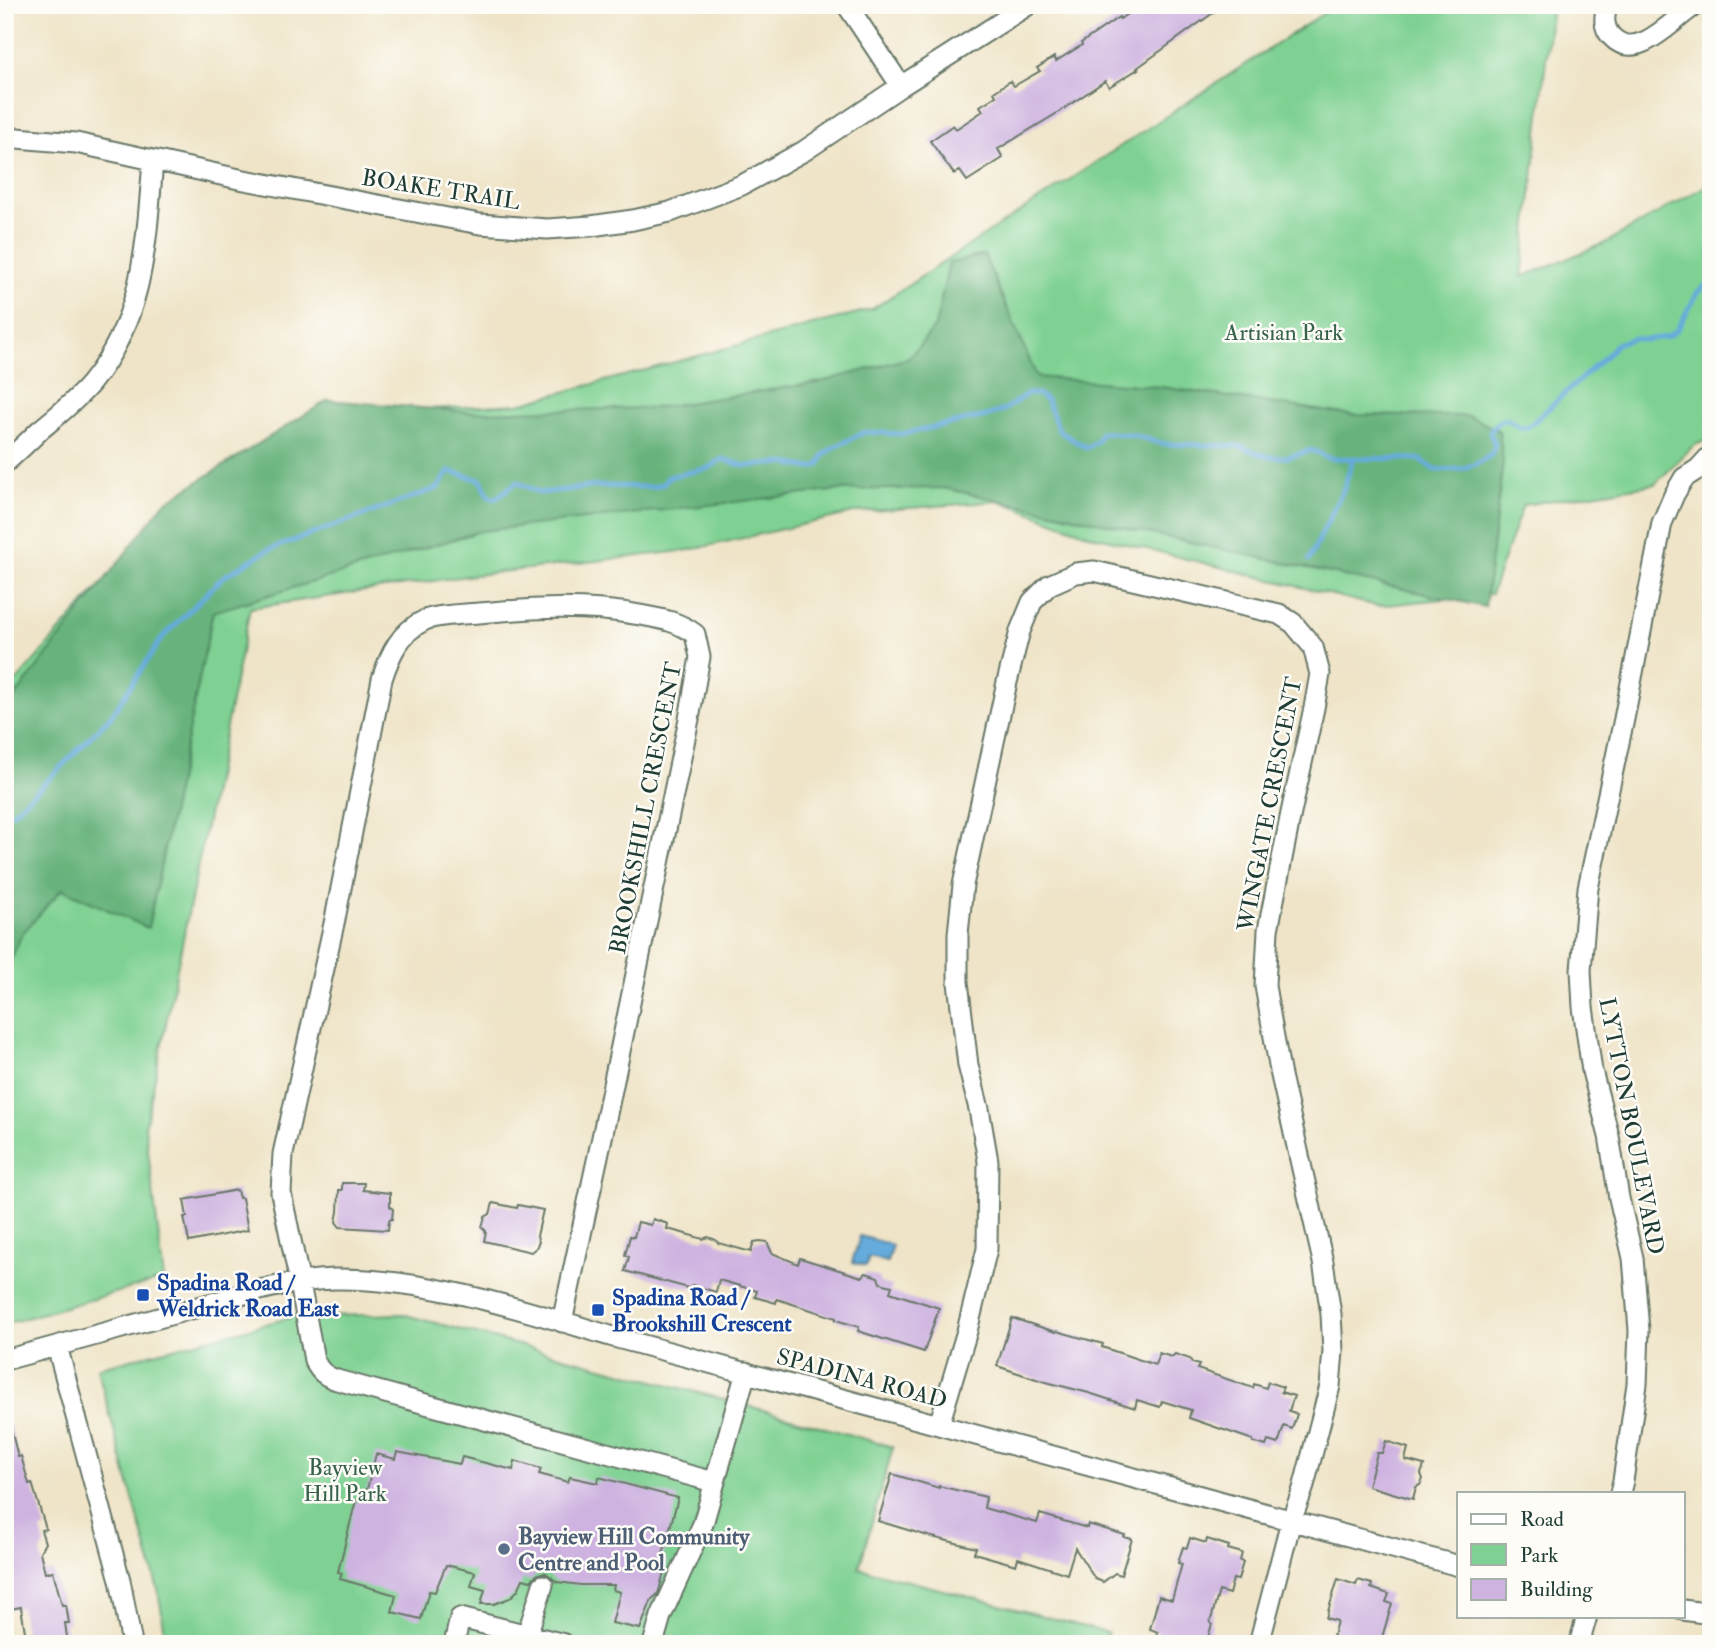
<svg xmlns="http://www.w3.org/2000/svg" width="1716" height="1649" viewBox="0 0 1716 1649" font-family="'IM FELL Double Pica',serif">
	<rect width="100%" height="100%" fill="#fdfcf7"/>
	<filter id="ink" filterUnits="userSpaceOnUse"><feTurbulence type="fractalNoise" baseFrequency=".0143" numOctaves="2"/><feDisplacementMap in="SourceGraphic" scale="14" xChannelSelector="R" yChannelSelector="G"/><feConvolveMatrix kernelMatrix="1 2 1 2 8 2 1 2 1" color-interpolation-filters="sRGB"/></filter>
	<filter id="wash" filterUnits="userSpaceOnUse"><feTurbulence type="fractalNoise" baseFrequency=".00686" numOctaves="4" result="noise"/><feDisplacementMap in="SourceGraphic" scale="28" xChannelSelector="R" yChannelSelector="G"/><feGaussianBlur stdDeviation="1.57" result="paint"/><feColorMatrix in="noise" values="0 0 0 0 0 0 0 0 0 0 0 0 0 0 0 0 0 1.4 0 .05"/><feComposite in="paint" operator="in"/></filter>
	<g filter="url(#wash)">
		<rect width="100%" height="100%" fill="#efe4c8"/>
		<path fill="#7fd193" stroke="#4f8764" stroke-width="2" d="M 1328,5 L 1552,5 L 1522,277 L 1603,244 L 1711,183 L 1711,438 L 1693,446 L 1655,484 L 1523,505 L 1491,594 L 1377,606 L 1090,535 L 1000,501 L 858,512 L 690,550 L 467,576 L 250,608 L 145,1127 L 164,1279 L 5,1324 L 5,694 L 168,507 L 334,414 L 519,404 L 872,309 L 1330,9 Z
			M 402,1314 L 756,1408 L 893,1447 L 859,1568 L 1108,1633 L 1105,1644 L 167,1644 L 158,1590 L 97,1368 L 292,1317 Z"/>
		<path fill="#67b37d" stroke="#437858" stroke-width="2" d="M 984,255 L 1037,377 L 1161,387 L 1352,415 L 1469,416 L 1499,431 L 1503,462 L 1485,607 L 943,488 L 840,490 L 481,531 L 213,612 L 148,928 L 62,889 L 22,934 L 5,973 L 5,701 L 13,699 L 164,503 L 328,400 L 470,412 L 654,408 L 821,382 L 909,358 L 935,327 L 949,263 Z"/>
		<path fill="#65abdb" stroke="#427488" stroke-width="2" d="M 860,1236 L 892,1245 L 887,1262 L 869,1257 L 866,1266 L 852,1262 Z"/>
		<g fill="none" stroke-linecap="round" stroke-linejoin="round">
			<path stroke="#65abdb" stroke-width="5" d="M 1309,560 L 1344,488 L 1353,459
				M 12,813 L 48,780 L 111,716 L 162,638 L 223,577 L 268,550 L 438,488 L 449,471 L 481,480 L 489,497 L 495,499 L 517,482 L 540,493 L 597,486 L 652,487 L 663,484 L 668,477 L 709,468 L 722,459 L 745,466 L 784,463 L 812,468 L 819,465 L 824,455 L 833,448 L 864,432 L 902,434 L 986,416 L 1004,410 L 1027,394 L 1038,394 L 1047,401 L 1060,432 L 1087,448 L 1097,441 L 1101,432 L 1133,435 L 1164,444 L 1239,446 L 1269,457 L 1288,457 L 1312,450 L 1329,458 L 1419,459 L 1435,470 L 1461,469 L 1476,464 L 1491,455 L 1495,445 L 1490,432 C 1499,418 1505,415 1519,427 L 1528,427 L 1607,355 L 1616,344 L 1634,338 L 1644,340 L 1667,337 L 1677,330 L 1698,292 L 1711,281"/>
		</g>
		<g id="blocks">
			<path fill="#ceb3e0" d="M 1140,5 L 1224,5 L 1137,68 L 1138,69 L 1109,87 L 1105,81 L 1059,112 L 998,149 L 1003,158 L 967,181 L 960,171 L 954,174 L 930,141 L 953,125 L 956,129 L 983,111 L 980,106 L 996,96 L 994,92 L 1010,81 L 1014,86 L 1040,71 L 1037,68 L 1054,57 L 1056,61 L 1082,45 L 1081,43 L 1119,17 L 1120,19 Z
				M 342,1183 L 364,1183 L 363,1190 L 390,1193 L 390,1206 L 393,1209 L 392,1219 L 389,1220 L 388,1230 L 340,1227 L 336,1222 L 338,1212 L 339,1190 L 342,1190 Z
				M 237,1190 L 239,1198 L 242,1198 L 248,1230 L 189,1242 L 184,1217 L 187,1217 L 184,1200 Z
				M 493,1203 L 517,1208 L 518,1205 L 543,1210 L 537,1236 L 539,1242 L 536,1248 L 531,1252 L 484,1241 L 486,1231 L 482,1227 L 485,1217 L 490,1214 Z
				M 653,1219 L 668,1224 L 667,1229 L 679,1232 L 703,1239 L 708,1237 L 716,1240 L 718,1243 L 751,1252 L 754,1242 L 760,1241 L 767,1242 L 772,1253 L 798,1264 L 800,1258 L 862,1277 L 866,1273 L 878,1277 L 880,1283 L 892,1286 L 890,1292 L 939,1308 L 924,1352 L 858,1331 L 859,1327 L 836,1320 L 836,1318 L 777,1299 L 776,1303 L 755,1297 L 757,1291 L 719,1280 L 716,1292 L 692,1285 L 692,1289 L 625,1271 L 629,1257 L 625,1255 L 630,1236 L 634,1237 L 638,1222 L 651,1225 Z
				M 1012,1318 L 1056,1332 L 1057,1331 L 1103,1344 L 1102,1347 L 1155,1365 L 1159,1353 L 1172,1357 L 1175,1354 L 1190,1359 L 1192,1363 L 1199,1365 L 1197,1369 L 1253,1388 L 1254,1384 L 1266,1388 L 1268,1382 L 1283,1387 L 1281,1392 L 1294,1396 L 1289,1411 L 1297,1414 L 1292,1429 L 1284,1426 L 1278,1444 L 1268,1441 L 1266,1446 L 1253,1442 L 1253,1440 L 1189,1418 L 1191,1410 L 1162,1401 L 1160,1407 L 1137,1400 L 1135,1408 L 1089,1393 L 1042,1381 L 997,1366 Z
				M 10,1425 L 18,1457 L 21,1456 L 29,1484 L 32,1483 L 46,1529 L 41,1530 L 45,1543 L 40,1552 L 45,1573 L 53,1571 L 62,1605 L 66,1605 L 69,1623 L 65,1623 L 68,1644 L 12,1644 L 25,1632 L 21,1607 L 10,1609 L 5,1592 L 5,1426 Z
				M 1386,1441 L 1408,1448 L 1405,1460 L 1424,1465 L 1421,1474 L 1423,1479 L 1420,1485 L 1416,1487 L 1413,1499 L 1368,1486 L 1377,1453 L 1382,1453 Z
				M 397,1452 L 460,1464 L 462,1457 L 513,1470 L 515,1461 L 541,1469 L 539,1474 L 568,1482 L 570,1477 L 598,1483 L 599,1477 L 678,1498 L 662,1558 L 667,1560 L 659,1591 L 657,1595 L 652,1599 L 640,1629 L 612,1623 L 620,1592 L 613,1590 L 614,1585 L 581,1585 L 557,1582 L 546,1573 L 541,1573 L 535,1576 L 531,1581 L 523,1579 L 518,1590 L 510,1598 L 494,1604 L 481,1604 L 485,1590 L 471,1586 L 475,1572 L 446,1565 L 435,1592 L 429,1591 L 421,1619 L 392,1612 L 396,1595 L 340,1579 L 342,1573 L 338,1572 L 356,1500 L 361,1501 L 363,1492 L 366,1493 L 376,1454 L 395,1459 Z
				M 892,1474 L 939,1488 L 939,1486 L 986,1497 L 984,1508 L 1037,1523 L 1040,1514 L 1087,1528 L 1088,1524 L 1125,1535 L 1124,1537 L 1132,1539 L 1121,1575 L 1115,1573 L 1103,1582 L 1095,1579 L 1075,1548 L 1067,1574 L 1018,1558 L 1016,1565 L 974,1553 L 976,1548 L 928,1536 L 878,1521 Z
				M 1190,1538 L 1206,1543 L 1207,1539 L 1229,1546 L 1228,1549 L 1242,1553 L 1240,1561 L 1243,1562 L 1238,1580 L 1233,1579 L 1229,1594 L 1219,1591 L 1210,1623 L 1212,1624 L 1206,1644 L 1155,1644 L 1158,1632 L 1150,1629 L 1159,1596 L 1172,1600 L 1182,1564 L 1178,1563 L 1183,1547 L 1187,1548 Z
				M 1338,1579 L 1356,1585 L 1358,1580 L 1372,1584 L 1371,1588 L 1389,1594 L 1386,1602 L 1392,1604 L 1380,1644 L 1331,1644 L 1337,1621 L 1326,1618 Z"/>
		</g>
	</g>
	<g filter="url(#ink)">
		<use href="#blocks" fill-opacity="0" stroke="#687768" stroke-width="2"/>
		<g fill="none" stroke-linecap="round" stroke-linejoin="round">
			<defs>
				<path id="minor" d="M 847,5 L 901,86
					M 1607,5 C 1604,17 1603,27 1611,36 C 1637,65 1674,17 1696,5
					M 5,137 L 76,143 L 239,179 L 480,224 L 547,229 L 591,226 L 633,220 L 670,212 L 742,185 L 804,151 L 901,86 L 1028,5
					M 5,463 C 17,452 29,441 40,430 C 58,415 76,401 91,383 C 145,316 146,242 153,161
					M 562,1322 L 603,1133 L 689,719 L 700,657 L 695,634 C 677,621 662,619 640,615 C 584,605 535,608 479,613 C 465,614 436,615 425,620 C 400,632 390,654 382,679 L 335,919 L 283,1154 L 281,1193 L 300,1283 L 314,1360 C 320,1372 325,1376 337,1380 L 714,1482
					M 57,1346 L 120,1580 L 132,1644
					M 5,1360 C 69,1343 132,1325 195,1308 C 241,1295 287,1280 335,1279 C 426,1278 524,1310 610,1336 L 1459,1566
					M 939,1425 L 967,1331 L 987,1249 L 988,1161 L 979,1109 L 968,1065 L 958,982 L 958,934 L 963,885 L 1007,682 L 1020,631 L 1032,602 L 1049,585 L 1076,573 L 1094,571 L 1279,614 L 1293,623 L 1313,647 L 1320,674 L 1314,708 L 1291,813 L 1268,930 L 1265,986 L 1280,1071 L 1323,1262 L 1331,1314 L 1333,1351 L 1330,1386 L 1303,1489 L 1291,1521 L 1259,1644
					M 1620,1493 L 1623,1481 L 1637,1384 L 1639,1330 L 1633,1258 L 1619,1198 L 1609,1136 L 1592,1071 L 1583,1007 L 1581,970 L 1588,888 L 1624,719 L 1662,523 L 1674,495 L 1684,478 L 1698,469 L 1711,455
					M 1683,1610 L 1711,1614
					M 527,1635 L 543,1585
					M 454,1644 L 460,1618 L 564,1644
					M 653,1644 L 661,1616 L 703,1524 L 746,1372
					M 1579,1644 L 1587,1616"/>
			</defs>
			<use href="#minor" stroke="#687768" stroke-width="23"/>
			<use href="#minor" stroke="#fff" stroke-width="19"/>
		</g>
	</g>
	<g fill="#1a4fb4" stroke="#fdfcf7" stroke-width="2.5">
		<rect x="136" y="1288" width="14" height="14" rx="3.5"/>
		<rect x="591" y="1303" width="14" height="14" rx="3.5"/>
	</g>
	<circle fill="#5c6f8a" stroke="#fdfcf7" stroke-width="2.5" cx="504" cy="1549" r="7"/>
	<g text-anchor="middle" stroke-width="5" stroke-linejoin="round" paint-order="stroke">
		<g font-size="23" fill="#1f3d34" stroke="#fdfcf7">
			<text transform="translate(441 189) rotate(9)" y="8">BOAKE TRAIL</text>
			<text transform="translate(1269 804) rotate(-79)" y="8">WINGATE CRESCENT</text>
			<text transform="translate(645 808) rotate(-79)" y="8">BROOKSHILL CRESCENT</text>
			<text transform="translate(1632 1126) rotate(79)" y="8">LYTTON BOULEVARD</text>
			<text transform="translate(862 1378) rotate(15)" y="8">SPADINA ROAD</text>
		</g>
		<g font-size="23" fill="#37624c" stroke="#fdfcf7">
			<text x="1284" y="340">Artisian Park</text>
			<text x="345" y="1475">Bayview<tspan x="345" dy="26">Hill Park</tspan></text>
		</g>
		<g font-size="23" font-weight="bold" fill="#164399" stroke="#fdfcf7" text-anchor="start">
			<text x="157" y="1290">Spadina Road /<tspan x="157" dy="26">Weldrick Road East</tspan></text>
			<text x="612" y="1305">Spadina Road /<tspan x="612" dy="26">Brookshill Crescent</tspan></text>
		</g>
		<g font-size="23" font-weight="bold" fill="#4e5e75" stroke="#fdfcf7" text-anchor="start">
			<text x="518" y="1544">Bayview Hill Community<tspan x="518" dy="26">Centre and Pool</tspan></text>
		</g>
	</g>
	<rect width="1716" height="1649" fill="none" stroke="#fdfcf7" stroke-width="28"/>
	<rect x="1457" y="1492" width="228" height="126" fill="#fdfcf7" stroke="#a4b0a9" stroke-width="2"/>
	<rect x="1471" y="1514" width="35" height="10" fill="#ffffff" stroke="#a4b0a9" stroke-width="2"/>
	<text x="1520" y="1526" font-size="21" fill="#1f3d34">Road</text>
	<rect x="1471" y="1544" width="35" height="21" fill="#7fd193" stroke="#a4b0a9" stroke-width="2"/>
	<text x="1520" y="1562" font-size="21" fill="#1f3d34">Park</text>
	<rect x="1471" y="1579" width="35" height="21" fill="#ceb3e0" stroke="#a4b0a9" stroke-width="2"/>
	<text x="1520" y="1596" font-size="21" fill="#1f3d34">Building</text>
</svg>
